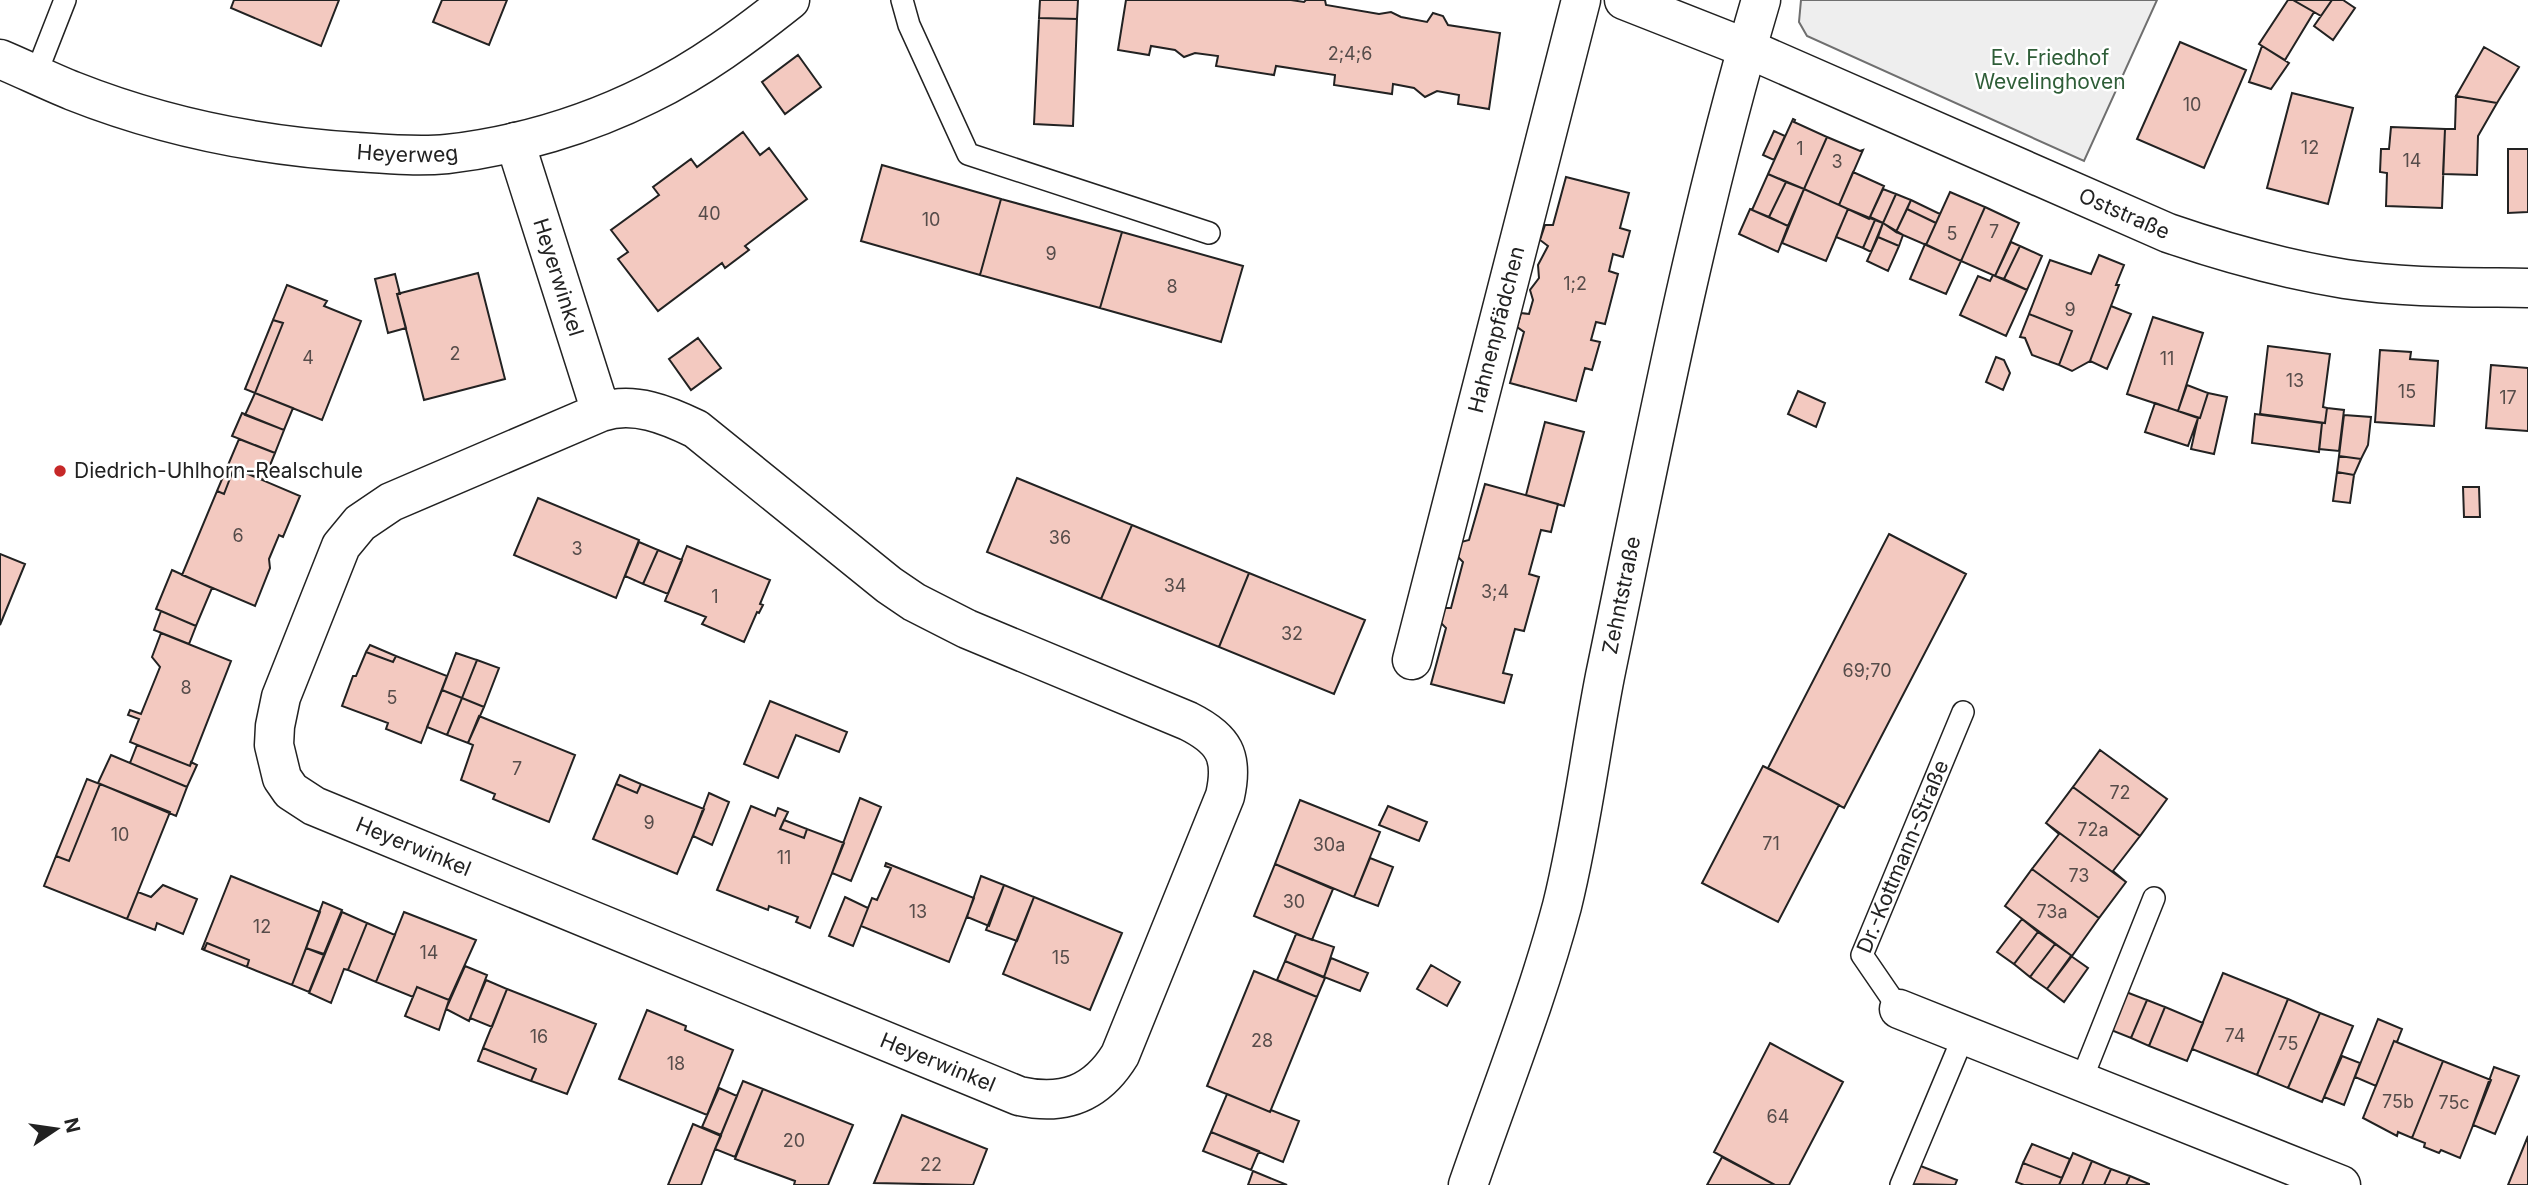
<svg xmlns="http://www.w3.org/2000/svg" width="2528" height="1185" viewBox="0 0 2528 1185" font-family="Inter,sans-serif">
	<rect width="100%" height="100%" fill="#fff"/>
	<path fill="#eee" stroke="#6f6f6f" stroke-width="2" d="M 1801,0 L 2157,0 L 2084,161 L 1807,36 L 1799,22 Z"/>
	<path fill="#f3c9c0" stroke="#222" stroke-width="2" d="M 234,0 L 339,0 L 321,46 L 231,8 Z
		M 442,0 L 507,0 L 489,45 L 433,22 Z
		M 1040,0 L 1078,0 L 1077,19 L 1039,18 Z
		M 1126,0 L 1291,0 L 1304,2 L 1306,0 L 1325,0 L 1326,5 L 1379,14 L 1391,12 L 1401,17 L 1427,22 L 1433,13 L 1443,16 L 1448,25 L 1500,33 L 1489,109 L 1458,104 L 1459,95 L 1437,91 L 1425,97 L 1414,88 L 1393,84 L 1392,94 L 1334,85 L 1335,75 L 1276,66 L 1274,75 L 1216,66 L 1218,56 L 1195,53 L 1184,57 L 1175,50 L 1151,46 L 1149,55 L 1118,50 Z
		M 2288,0 L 2293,0 L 2314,12 L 2285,60 L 2259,44 Z
		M 2293,0 L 2332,0 L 2321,16 Z
		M 2332,0 L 2343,0 L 2355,8 L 2333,40 L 2314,26 Z
		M 1039,18 L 1077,19 L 1073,126 L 1034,124 Z
		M 2180,42 L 2246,70 L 2204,168 L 2137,139 Z
		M 2262,46 L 2289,63 L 2271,89 L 2249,82 Z
		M 2484,47 L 2519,67 L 2497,103 L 2456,96 Z
		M 798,55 L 821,87 L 785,114 L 762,82 Z
		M 2292,93 L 2353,108 L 2328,204 L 2267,188 Z
		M 2456,96 L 2497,103 L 2478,136 L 2477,175 L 2443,174 L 2445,129 L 2455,129 Z
		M 1793,119 L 1795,120 L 1794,122 L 1827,137 L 1804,189 L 1768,174 Z
		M 2391,127 L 2445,129 L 2442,208 L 2386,206 L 2387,173 L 2380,172 L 2381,149 L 2389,149 Z
		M 1774,131 L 1785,136 L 1774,160 L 1763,155 Z
		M 743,132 L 760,155 L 769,148 L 807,199 L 745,246 L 749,250 L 725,268 L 722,263 L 658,311 L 618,259 L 628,252 L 611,230 L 659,195 L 653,187 L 691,159 L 697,167 Z
		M 1827,137 L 1860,151 L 1863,150 L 1839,205 L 1804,189 Z
		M 2508,149 L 2528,149 L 2528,212 L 2508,213 Z
		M 882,165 L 1001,199 L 980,275 L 861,241 Z
		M 1853,172 L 1884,186 L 1869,219 L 1839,205 Z
		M 1768,174 L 1786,182 L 1769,217 L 1752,210 Z
		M 1566,177 L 1629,193 L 1620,228 L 1630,231 L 1623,257 L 1613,254 L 1609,271 L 1618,274 L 1605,324 L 1596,322 L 1591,340 L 1600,342 L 1592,370 L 1585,368 L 1576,401 L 1510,383 L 1524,332 L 1517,327 L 1521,313 L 1529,314 L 1533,300 L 1530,290 L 1539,278 L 1538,265 L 1548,246 L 1540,240 L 1545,225 L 1553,225 Z
		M 1786,182 L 1804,189 L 1788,226 L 1769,217 Z
		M 1804,189 L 1848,209 L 1826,261 L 1782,243 Z
		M 1883,189 L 1896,194 L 1883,223 L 1870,217 Z
		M 1950,192 L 1985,207 L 1961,261 L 1926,245 Z
		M 1896,194 L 1911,200 L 1896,232 L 1883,223 Z
		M 1001,199 L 1122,232 L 1100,308 L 980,275 Z
		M 1911,200 L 1940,214 L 1936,223 L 1907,209 Z
		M 1985,207 L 2019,223 L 1995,276 L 1961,261 Z
		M 1750,209 L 1788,226 L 1778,252 L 1739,234 Z
		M 1848,209 L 1875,220 L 1863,248 L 1836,237 Z
		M 1907,209 L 1936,223 L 1926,245 L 1896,232 Z
		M 1875,220 L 1883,223 L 1871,252 L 1863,248 Z
		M 1883,223 L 1903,235 L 1899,246 L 1878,237 Z
		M 1122,232 L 1243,266 L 1221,342 L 1100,308 Z
		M 1878,237 L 1899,246 L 1888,271 L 1867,261 Z
		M 2011,242 L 2020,246 L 2004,279 L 1995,276 Z
		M 1925,244 L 1961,261 L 1946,294 L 1910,279 Z
		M 2020,246 L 2042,256 L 2027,290 L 2004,279 Z
		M 2099,255 L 2124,265 L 2116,285 L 2119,285 L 2090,361 L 2072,371 L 2059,365 L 2072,331 L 2029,314 L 2050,260 L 2091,274 Z
		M 478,273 L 505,379 L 424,400 L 397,294 Z
		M 395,274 L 400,294 L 397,294 L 406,328 L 388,333 L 375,279 Z
		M 1993,275 L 2027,290 L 2006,336 L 1960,315 L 1978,276 L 1990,281 Z
		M 287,285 L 327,301 L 324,306 L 361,321 L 322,420 L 255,393 L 283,323 L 273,320 Z
		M 2111,306 L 2131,314 L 2107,369 L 2090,361 Z
		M 2029,314 L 2072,331 L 2059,365 L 2032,355 L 2025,338 L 2020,337 Z
		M 2153,317 L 2203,333 L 2178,411 L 2127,394 Z
		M 273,320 L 283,323 L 255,393 L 245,389 Z
		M 698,338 L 721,368 L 691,390 L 669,359 Z
		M 2268,346 L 2330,354 L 2323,407 L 2327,408 L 2325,423 L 2260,414 Z
		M 2380,350 L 2411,352 L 2410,359 L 2438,361 L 2434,426 L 2375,422 Z
		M 1996,357 L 2004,360 L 2010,373 L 2003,390 L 1986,382 Z
		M 2491,365 L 2528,368 L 2528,431 L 2486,428 Z
		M 2187,385 L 2208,393 L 2200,418 L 2178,411 Z
		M 1798,391 L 1825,403 L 1816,427 L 1788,414 Z
		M 255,393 L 293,408 L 284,430 L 245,415 Z
		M 2208,393 L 2227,397 L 2214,454 L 2191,449 L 2198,418 L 2200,418 Z
		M 2155,403 L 2198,418 L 2188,446 L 2145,432 Z
		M 2327,408 L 2344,410 L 2339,451 L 2319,449 L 2322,423 L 2325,423 Z
		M 242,413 L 284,430 L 275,453 L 232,436 Z
		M 2255,414 L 2322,423 L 2319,452 L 2252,443 Z
		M 2344,415 L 2371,417 L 2368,445 L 2361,459 L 2339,456 Z
		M 1545,422 L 1584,432 L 1564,506 L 1526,495 Z
		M 239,439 L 275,453 L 264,480 L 234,468 L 224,494 L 217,491 Z
		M 2339,456 L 2361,459 L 2354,475 L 2337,472 Z
		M 234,468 L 300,496 L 283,537 L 279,535 L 269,559 L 270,568 L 255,606 L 182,575 L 217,491 L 224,494 Z
		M 2337,472 L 2354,475 L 2350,503 L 2333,501 Z
		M 1017,478 L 1132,525 L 1101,599 L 987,552 Z
		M 1485,484 L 1558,504 L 1551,532 L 1541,530 L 1529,574 L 1539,577 L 1524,631 L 1515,629 L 1503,673 L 1512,675 L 1504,703 L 1431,684 L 1446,628 L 1439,621 L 1443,608 L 1451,608 L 1463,562 L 1458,557 L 1461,542 L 1469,540 Z
		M 2463,487 L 2479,487 L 2480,517 L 2464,517 Z
		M 538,498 L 639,540 L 616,598 L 514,555 Z
		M 1132,525 L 1249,573 L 1219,647 L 1101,599 Z
		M 1889,534 L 1966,574 L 1844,808 L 1768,768 Z
		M 639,542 L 658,550 L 643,584 L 625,576 Z
		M 687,546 L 770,580 L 760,604 L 763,605 L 759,613 L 757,612 L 744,642 L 702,624 L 706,617 L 665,601 Z
		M 658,550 L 682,560 L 668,594 L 643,584 Z
		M 0,554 L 25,564 L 0,625 Z
		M 172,570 L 212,588 L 196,626 L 156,609 Z
		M 1249,573 L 1365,620 L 1334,694 L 1219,647 Z
		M 161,611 L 196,626 L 189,644 L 154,630 Z
		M 161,633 L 231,661 L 190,766 L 130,742 L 139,719 L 128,715 L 130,710 L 141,714 L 160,667 L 152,657 Z
		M 370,645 L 396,656 L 393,662 L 366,652 Z
		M 366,652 L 393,662 L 396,656 L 447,676 L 421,743 L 386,729 L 388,723 L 342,706 L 353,676 L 356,676 Z
		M 456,653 L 477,660 L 462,698 L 442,690 Z
		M 477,660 L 499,668 L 484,707 L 462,698 Z
		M 442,690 L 462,698 L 447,735 L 427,727 Z
		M 462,698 L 484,707 L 468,743 L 447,735 Z
		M 770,701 L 847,732 L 839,752 L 796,735 L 778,778 L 744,764 Z
		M 479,716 L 575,755 L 549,822 L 493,799 L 495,794 L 461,780 L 473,745 L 468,743 Z
		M 137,745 L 190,766 L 191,762 L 197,765 L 187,787 L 130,763 Z
		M 2100,750 L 2167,799 L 2140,836 L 2073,787 Z
		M 111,755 L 187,787 L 176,816 L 98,783 Z
		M 1763,766 L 1839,805 L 1778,922 L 1702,883 Z
		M 620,775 L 641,784 L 637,793 L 616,784 Z
		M 87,779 L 100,784 L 69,861 L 56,856 Z
		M 100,784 L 170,812 L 127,919 L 44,886 L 56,856 L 69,861 Z
		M 616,784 L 637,793 L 641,784 L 704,809 L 677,874 L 593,839 Z
		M 2073,787 L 2140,836 L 2113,871 L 2126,882 L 2046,823 Z
		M 709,793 L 729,802 L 712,845 L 693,836 Z
		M 860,798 L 881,807 L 851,881 L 832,873 Z
		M 1300,800 L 1380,832 L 1354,897 L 1275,864 Z
		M 751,806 L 775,816 L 778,808 L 788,812 L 780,829 L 804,838 L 807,829 L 844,843 L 810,928 L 796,922 L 798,917 L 769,906 L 768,910 L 717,890 Z
		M 1388,806 L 1427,822 L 1419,841 L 1379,825 Z
		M 784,820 L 807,829 L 804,838 L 780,829 Z
		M 2046,823 L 2126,882 L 2099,918 L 2032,869 L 2059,834 Z
		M 1370,858 L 1393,867 L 1378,906 L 1354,897 Z
		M 886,863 L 974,898 L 949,962 L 861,926 L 872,898 L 877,900 L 891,868 L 885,866 Z
		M 1275,864 L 1333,889 L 1312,940 L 1254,916 Z
		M 2032,869 L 2099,918 L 2072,956 L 2005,906 Z
		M 231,876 L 320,912 L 292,985 L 247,967 L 249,960 L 207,943 L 204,950 L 202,949 Z
		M 981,876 L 1004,885 L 989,926 L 967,917 Z
		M 163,885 L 197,899 L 183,934 L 157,923 L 155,930 L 127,919 L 138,892 L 151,897 Z
		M 1004,885 L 1034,897 L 1017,941 L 986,930 Z
		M 845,897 L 868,908 L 853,946 L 829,936 Z
		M 1034,897 L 1122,933 L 1090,1010 L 1003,974 Z
		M 323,902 L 342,910 L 324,954 L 306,948 Z
		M 342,912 L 367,923 L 348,970 L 344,969 L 331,1003 L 309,993 Z
		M 404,912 L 476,940 L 449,1000 L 417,987 L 413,997 L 376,982 Z
		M 2022,919 L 2038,932 L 2014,964 L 1997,952 Z
		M 367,923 L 395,935 L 376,982 L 348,970 Z
		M 2038,932 L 2055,944 L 2030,977 L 2014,964 Z
		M 1296,934 L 1334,947 L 1324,977 L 1285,961 Z
		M 207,943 L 249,960 L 247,967 L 204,950 Z
		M 2055,944 L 2072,956 L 2047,989 L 2030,977 Z
		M 306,948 L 324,955 L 309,992 L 292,985 Z
		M 2071,956 L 2088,968 L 2064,1002 L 2047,989 Z
		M 1331,958 L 1368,973 L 1360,991 L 1324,977 Z
		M 1285,961 L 1325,978 L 1317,997 L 1277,980 Z
		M 1431,965 L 1460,982 L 1447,1006 L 1417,989 Z
		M 465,966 L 487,975 L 469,1021 L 446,1009 Z
		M 1254,971 L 1317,997 L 1270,1112 L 1207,1086 Z
		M 2223,973 L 2288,999 L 2257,1075 L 2192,1049 Z
		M 486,980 L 507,989 L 492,1027 L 470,1018 Z
		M 417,987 L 449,1000 L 439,1030 L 405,1016 Z
		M 507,989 L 596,1024 L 567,1094 L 531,1081 L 536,1069 L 483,1048 Z
		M 2126,992 L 2147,1000 L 2131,1038 L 2111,1030 Z
		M 2288,999 L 2320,1013 L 2288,1088 L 2257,1075 Z
		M 2147,1000 L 2165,1007 L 2149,1046 L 2131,1038 Z
		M 2165,1007 L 2203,1023 L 2187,1061 L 2149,1046 Z
		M 647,1010 L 686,1026 L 685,1030 L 733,1050 L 707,1115 L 619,1079 Z
		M 2320,1013 L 2353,1026 L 2322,1102 L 2288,1088 Z
		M 2378,1019 L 2402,1029 L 2397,1042 L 2394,1041 L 2376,1086 L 2355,1077 Z
		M 2394,1041 L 2443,1061 L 2412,1138 L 2398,1132 L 2397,1136 L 2363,1118 Z
		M 1770,1043 L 1843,1082 L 1789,1185 L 1775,1185 L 1714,1152 Z
		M 483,1048 L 536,1069 L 531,1081 L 478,1061 Z
		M 2342,1056 L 2360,1063 L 2344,1105 L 2324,1097 Z
		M 2443,1061 L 2491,1080 L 2460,1158 L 2441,1150 L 2439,1153 L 2424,1147 L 2425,1143 L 2412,1138 Z
		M 2494,1067 L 2519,1076 L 2495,1134 L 2473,1125 Z
		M 743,1081 L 763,1089 L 735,1157 L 715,1149 Z
		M 719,1088 L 737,1096 L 721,1135 L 702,1127 Z
		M 763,1089 L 853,1125 L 828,1185 L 794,1185 L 795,1181 L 735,1159 Z
		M 1227,1094 L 1270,1112 L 1271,1110 L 1299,1121 L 1283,1162 L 1211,1132 Z
		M 902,1115 L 987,1149 L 973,1185 L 874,1183 Z
		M 693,1124 L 721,1136 L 715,1149 L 701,1185 L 668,1185 Z
		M 1211,1132 L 1259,1151 L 1251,1170 L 1203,1151 Z
		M 2528,1136 L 2528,1185 L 2508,1185 Z
		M 2032,1144 L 2070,1159 L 2062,1178 L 2023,1163 Z
		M 2073,1153 L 2092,1161 L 2082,1185 L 2059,1185 Z
		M 1722,1157 L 1775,1185 L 1707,1185 Z
		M 2092,1161 L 2111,1169 L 2104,1185 L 2082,1185 Z
		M 2023,1163 L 2062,1178 L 2059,1185 L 2024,1185 L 2016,1182 Z
		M 1918,1165 L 1957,1180 L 1955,1185 L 1911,1184 Z
		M 2111,1169 L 2130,1176 L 2126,1185 L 2104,1185 Z
		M 1253,1171 L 1287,1185 L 1248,1185 Z
		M 2130,1176 L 2149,1184 L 2149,1185 L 2126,1185 Z"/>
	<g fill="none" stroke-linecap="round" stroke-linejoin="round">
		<defs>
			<g id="lane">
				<path d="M 902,0 L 909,25 L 968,154 L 1209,233"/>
				<path d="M 36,74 L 65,0"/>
				<path id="s1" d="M 1899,1009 L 1862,955 L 1963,712"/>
				<path d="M 2081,1081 L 2154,898"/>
				<path d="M 1901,1185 L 1964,1035"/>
			</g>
			<g id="street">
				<path id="s2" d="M 1624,0 L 1746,48 L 2168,233 C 2226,253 2285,269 2345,279 C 2405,288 2468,287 2528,288"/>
				<path id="s3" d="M 0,59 C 24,69 48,81 73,91 C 164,127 259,146 357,152 C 386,154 417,157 447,154 C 516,146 587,125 649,94 C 700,69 746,35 790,0"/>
				<path id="s4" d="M 515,142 L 601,412 L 391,502 L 360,523 L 341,546 L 281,697 L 275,726 L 274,745 L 282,778 L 291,791 L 314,806 L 1019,1096 C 1063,1106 1096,1094 1120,1055 L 1225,796 C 1234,756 1224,739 1188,721 L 967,629 L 914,602 L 889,585 L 696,429 C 667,415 634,401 601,412"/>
				<path id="s5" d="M 1412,660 L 1581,0"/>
				<path d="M 1899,1009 L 2341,1185"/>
			</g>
			<g id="secondary">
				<path id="s6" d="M 1468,1185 C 1500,1092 1537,1000 1562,906 C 1581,830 1590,753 1605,676 C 1652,450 1695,222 1761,0"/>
			</g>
		</defs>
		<use href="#lane" stroke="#222" stroke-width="24"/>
		<use href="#street" stroke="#222" stroke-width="41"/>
		<use href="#secondary" stroke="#222" stroke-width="41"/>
		<use href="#lane" stroke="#fff" stroke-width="21"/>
		<use href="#street" stroke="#fff" stroke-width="38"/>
		<use href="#secondary" stroke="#fff" stroke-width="38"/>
	</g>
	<circle fill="#c62828" stroke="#fff" stroke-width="2.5" cx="60" cy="471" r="7"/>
	<g text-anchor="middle" stroke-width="5" stroke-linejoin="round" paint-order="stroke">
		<g font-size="18" fill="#564c4a">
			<text x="1350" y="60">2;4;6</text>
			<text x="2192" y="111">10</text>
			<text x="2310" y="154">12</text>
			<text x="1800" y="155">1</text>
			<text x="2412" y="167">14</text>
			<text x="1837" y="168">3</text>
			<text x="709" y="220">40</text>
			<text x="931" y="226">10</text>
			<text x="1994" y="238">7</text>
			<text x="1952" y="240">5</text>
			<text x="1051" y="260">9</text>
			<text x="1575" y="290">1;2</text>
			<text x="1172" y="293">8</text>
			<text x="2070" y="316">9</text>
			<text x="455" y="360">2</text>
			<text x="308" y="364">4</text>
			<text x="2167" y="365">11</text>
			<text x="2295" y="387">13</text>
			<text x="2407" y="398">15</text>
			<text x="2508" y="404">17</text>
			<text x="238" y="542">6</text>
			<text x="1060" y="544">36</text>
			<text x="577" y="555">3</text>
			<text x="1175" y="592">34</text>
			<text x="1495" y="598">3;4</text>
			<text x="715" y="603">1</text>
			<text x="1292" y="640">32</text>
			<text x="1867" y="677">69;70</text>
			<text x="186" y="694">8</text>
			<text x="392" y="704">5</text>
			<text x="517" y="775">7</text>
			<text x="2120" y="799">72</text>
			<text x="649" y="829">9</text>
			<text x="2093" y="836">72a</text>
			<text x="120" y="841">10</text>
			<text x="1771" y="850">71</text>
			<text x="1329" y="851">30a</text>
			<text x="784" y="864">11</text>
			<text x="2079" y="882">73</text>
			<text x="1294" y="908">30</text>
			<text x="918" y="918">13</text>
			<text x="2052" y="918">73a</text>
			<text x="262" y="933">12</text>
			<text x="429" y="959">14</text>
			<text x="1061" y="964">15</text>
			<text x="2235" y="1042">74</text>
			<text x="539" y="1043">16</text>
			<text x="1262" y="1047">28</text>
			<text x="2288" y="1050">75</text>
			<text x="676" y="1070">18</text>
			<text x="2398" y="1108">75b</text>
			<text x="2454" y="1109">75c</text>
			<text x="1778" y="1123">64</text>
			<text x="794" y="1147">20</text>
			<text x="931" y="1171">22</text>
		</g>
		<g font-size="21" fill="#2f5e38" stroke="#fff">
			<text x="2050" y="65">Ev. Friedhof<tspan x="2050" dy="24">Wevelinghoven</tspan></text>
		</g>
		<g font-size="21" fill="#222" stroke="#fff">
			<text dy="7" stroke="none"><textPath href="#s3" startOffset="422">Heyerweg</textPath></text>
			<text dy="7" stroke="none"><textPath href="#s2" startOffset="544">Oststraße</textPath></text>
			<text dy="7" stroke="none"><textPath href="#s4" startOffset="142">Heyerwinkel</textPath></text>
			<text dy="7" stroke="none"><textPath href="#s5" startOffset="341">Hahnenpfädchen</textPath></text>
			<text dy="7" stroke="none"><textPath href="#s6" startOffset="611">Zehntstraße</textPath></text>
			<text dy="7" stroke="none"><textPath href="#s4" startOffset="975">Heyerwinkel</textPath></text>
			<text dy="7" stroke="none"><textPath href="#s1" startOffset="172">Dr.-Kottmann-Straße</textPath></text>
			<text dy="7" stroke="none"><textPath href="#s4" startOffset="1542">Heyerwinkel</textPath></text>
		</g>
		<g font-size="21" fill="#222" stroke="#fff" text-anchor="start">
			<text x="74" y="478">Diedrich-Uhlhorn-Realschule</text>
		</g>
	</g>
	<g transform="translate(56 1129) rotate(77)" stroke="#ffffff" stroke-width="5" paint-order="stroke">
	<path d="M0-5L12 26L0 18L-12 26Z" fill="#222222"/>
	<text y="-10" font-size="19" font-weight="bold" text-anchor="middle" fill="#222222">N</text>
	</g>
</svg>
